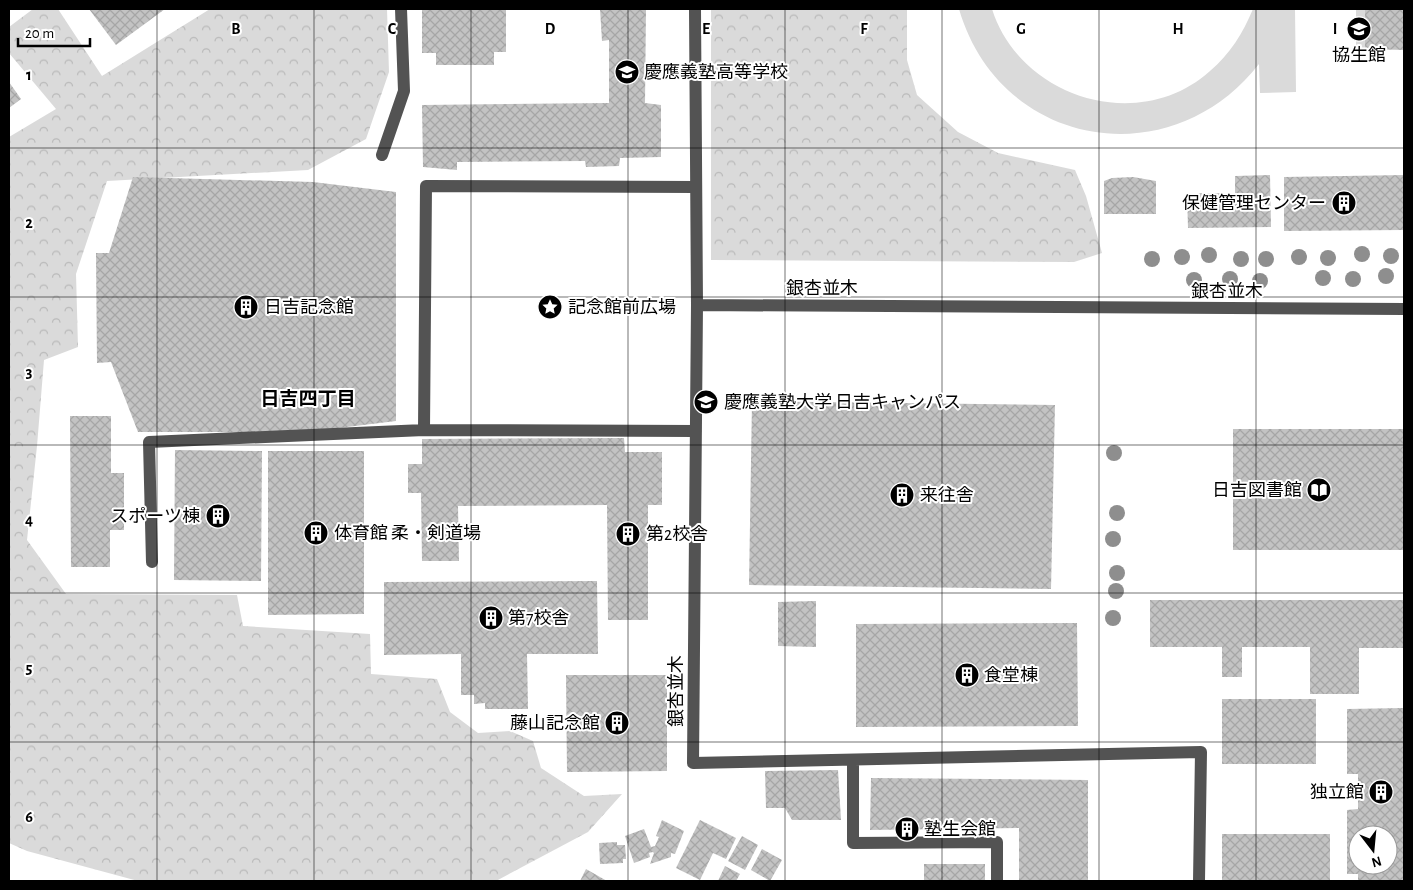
<svg xmlns="http://www.w3.org/2000/svg" width="1413" height="890" viewBox="0 0 1413 890" font-family="'Alegreya Sans','Noto Sans JP',sans-serif">
	<defs>
		<pattern id="forest-crowns" width="20" height="18" patternUnits="userSpaceOnUse" patternTransform="scale(1.25)"><rect width="20" height="18" fill="#dadada"/><path d="M2 6a3 3 0 1 1 6 0M12 15a3 3 0 1 1 6 0" fill="none" stroke="#b9b9b9"/></pattern>
		<pattern id="building-cross-hatch" width="8" height="8" patternUnits="userSpaceOnUse" patternTransform="scale(1.25)"><rect width="8" height="8" fill="#c3c3c3"/><path d="M0 0l8 8M0 8l8-8" fill="none" stroke="#a6a6a6"/></pattern>
	</defs>
	<rect width="100%" height="100%" fill="#fff"/>
	<path fill="url(#forest-crowns)" d="M 33,9 L 58,9 L 102,76 L 210,9 L 387,9 L 389,72 L 366,139 L 308,170 L 107,181 L 76,274 L 78,347 L 44,360 L 37,446 L 27,540 L 66,594 L 237,595 L 243,626 L 370,634 L 371,674 L 437,679 L 450,712 L 478,733 L 510,731 L 533,741 L 541,768 L 584,796 L 622,794 L 588,832 L 496,881 L 138,881 L 27,851 L 9,843 L 9,137 L 56,109 L 9,53 L 9,27 Z
		M 711,9 L 907,9 L 907,60 L 917,95 L 958,132 L 998,153 L 1075,170 L 1086,196 L 1102,253 L 1074,262 L 711,260 Z"/>
	<path fill="#dadada" d="M 959,9 L 992,9 C 1020,98 1139,135 1210,71 C 1230,54 1243,33 1253,9 L 1295,9 L 1296,92 L 1260,93 L 1259,64 C 1171,177 1000,149 959,9 Z
		M 1356,9 L 1404,9 L 1404,49 L 1356,49 Z"/>
	<path fill="url(#building-cross-hatch)" fill-rule="evenodd" d="M 89,9 L 165,9 L 116,45 Z
		M 422,9 L 506,9 L 506,52 L 494,52 L 494,65 L 436,65 L 436,53 L 422,53 Z
		M 600,9 L 646,9 L 645,103 L 661,105 L 661,157 L 620,158 L 619,166 L 586,167 L 585,161 L 457,162 L 457,170 L 423,167 L 422,105 L 609,103 L 609,40 L 602,41 Z
		M 1365,9 L 1404,9 L 1404,50 L 1365,49 Z
		M 9,82 L 21,99 L 9,108 Z
		M 1270,175 L 1271,227 L 1188,228 L 1187,193 L 1235,193 L 1235,176 Z
		M 1404,175 L 1404,230 L 1284,231 L 1284,177 Z
		M 133,177 L 313,182 L 396,192 L 396,421 L 306,432 L 138,432 L 111,362 L 97,363 L 96,253 L 109,253 Z
		M 1133,177 L 1156,181 L 1156,214 L 1104,214 L 1104,181 L 1112,178 Z
		M 752,401 L 1055,405 L 1051,589 L 749,585 Z
		M 70,416 L 111,416 L 111,473 L 124,473 L 124,530 L 110,530 L 110,567 L 71,567 Z
		M 1233,429 L 1404,429 L 1404,550 L 1233,550 Z
		M 624,438 L 625,452 L 662,452 L 662,505 L 648,505 L 648,620 L 608,620 L 607,505 L 458,506 L 459,561 L 422,561 L 421,493 L 408,493 L 408,464 L 422,464 L 422,439 Z
		M 175,450 L 262,451 L 261,581 L 174,580 Z
		M 268,451 L 364,451 L 364,614 L 268,615 Z
		M 597,581 L 598,654 L 527,654 L 528,709 L 485,709 L 485,703 L 474,704 L 474,695 L 461,695 L 461,654 L 384,655 L 384,582 Z
		M 1150,600 L 1404,600 L 1404,648 L 1359,648 L 1359,694 L 1310,694 L 1310,647 L 1242,647 L 1242,677 L 1222,677 L 1222,647 L 1150,647 Z
		M 816,601 L 816,647 L 778,646 L 778,602 Z
		M 1077,623 L 1078,726 L 856,727 L 856,624 Z
		M 566,675 L 667,675 L 667,771 L 567,772 Z
		M 1222,699 L 1316,699 L 1316,764 L 1222,764 Z
		M 1404,708 L 1404,881 L 1358,881 L 1358,874 L 1347,874 L 1347,810 L 1358,809 L 1358,774 L 1347,774 L 1347,709 ZM 1358,835 L 1388,835 L 1388,865 L 1358,865 Z
		M 838,770 L 841,820 L 792,820 L 785,808 L 766,808 L 765,771 Z
		M 871,778 L 1088,780 L 1088,881 L 1019,881 L 1019,828 L 870,830 Z
		M 662,820 L 684,831 L 675,854 L 671,853 L 671,857 L 650,864 L 654,853 L 653,852 L 649,853 L 650,857 L 634,863 L 625,836 L 644,829 L 651,847 L 655,846 L 659,837 L 656,836 Z
		M 700,820 L 736,838 L 726,859 L 713,853 L 700,880 L 676,868 Z
		M 1222,834 L 1330,834 L 1330,881 L 1222,881 Z
		M 742,836 L 758,845 L 745,870 L 728,861 Z
		M 617,842 L 617,845 L 625,845 L 626,859 L 623,859 L 623,863 L 600,864 L 599,843 Z
		M 762,849 L 782,860 L 770,881 L 751,870 Z
		M 924,864 L 985,864 L 985,881 L 924,881 Z
		M 725,866 L 740,874 L 736,881 L 718,881 Z
		M 586,869 L 607,881 L 580,881 Z"/>
	<g fill="none" stroke-linecap="round" stroke-linejoin="round">
		<path stroke="#535353" stroke-width="12" d="M 695,9 L 697,305
			M 382,155 L 404,91 L 401,9
			M 696,431 L 424,430 L 426,186 L 696,187
			M 152,562 L 149,442 L 424,430
			M 853,760 L 853,843 L 997,842 L 997,881
			M 1199,881 L 1201,752 L 693,763 L 697,305 L 1404,309"/>
	</g>
	<g fill="#8e8e8e">
		<circle cx="1362" cy="254" r="8"/>
		<circle cx="1209" cy="255" r="8"/>
		<circle cx="1391" cy="256" r="8"/>
		<circle cx="1182" cy="257" r="8"/>
		<circle cx="1299" cy="257" r="8"/>
		<circle cx="1328" cy="258" r="8"/>
		<circle cx="1152" cy="259" r="8"/>
		<circle cx="1241" cy="259" r="8"/>
		<circle cx="1266" cy="259" r="8"/>
		<circle cx="1386" cy="276" r="8"/>
		<circle cx="1323" cy="278" r="8"/>
		<circle cx="1230" cy="279" r="8"/>
		<circle cx="1353" cy="279" r="8"/>
		<circle cx="1194" cy="280" r="8"/>
		<circle cx="1260" cy="281" r="8"/>
		<circle cx="1114" cy="453" r="8"/>
		<circle cx="1117" cy="513" r="8"/>
		<circle cx="1113" cy="539" r="8"/>
		<circle cx="1117" cy="573" r="8"/>
		<circle cx="1116" cy="591" r="8"/>
		<circle cx="1113" cy="618" r="8"/>
	</g>
	<path fill="none" stroke="#000" stroke-width="1" stroke-opacity="0.55" d="M 157,9 L 157,881M 314,9 L 314,881M 471,9 L 471,881M 628,9 L 628,881M 785,9 L 785,881M 942,9 L 942,881M 1099,9 L 1099,881M 1256,9 L 1256,881M 9,148 L 1404,148M 9,297 L 1404,297M 9,445 L 1404,445M 9,593 L 1404,593M 9,742 L 1404,742"/>
	<defs>
		<symbol id="university-disc" viewBox="-11 -11 22 22"><circle r="9.5" fill="#000" stroke="#fff"/><path d="M0-5L7-2L0 1L-7-2ZM-4 1L0 2.5L4 1V4Q0 6-4 4Z" fill="#fff"/></symbol>
		<symbol id="school-disc" viewBox="-11 -11 22 22"><circle r="9.5" fill="#000" stroke="#fff"/><path d="M0-5L7-2L0 1L-7-2ZM-4 1L0 2.5L4 1V4Q0 6-4 4Z" fill="#fff"/></symbol>
		<symbol id="building-disc" viewBox="-11 -11 22 22"><circle r="9.5" fill="#000" stroke="#fff"/><path d="M-4-6H4V6H1V3H-1V6H-4ZM-2.5-4.3h1.7v1.8h-1.7ZM.8-4.3h1.7v1.8H.8ZM-2.5-1h1.7V.8h-1.7ZM.8-1h1.7V.8H.8Z" fill="#fff"/></symbol>
		<symbol id="sight-disc" viewBox="-11 -11 22 22"><circle r="9.5" fill="#000" stroke="#fff"/><path d="M0-6L1.8-2.2L6-1.7L2.9 1.2L3.7 5.4L0 3.3L-3.7 5.4L-2.9 1.2L-6-1.7L-1.8-2.2Z" fill="#fff"/></symbol>
		<symbol id="library-disc" viewBox="-11 -11 22 22"><circle r="9.5" fill="#000" stroke="#fff"/><path d="M-6-4Q-3-5.5-.7-3.5V5Q-3 3-6 4ZM6-4Q3-5.5 .7-3.5V5Q3 3 6 4Z" fill="#fff"/></symbol>
	</defs>
	<g fill-rule="evenodd">
		<use href="#university-disc" x="1345" y="15" width="28" height="28"/>
		<use href="#school-disc" x="613" y="58" width="28" height="28"/>
		<use href="#building-disc" x="1330" y="189" width="28" height="28"/>
		<use href="#building-disc" x="232" y="293" width="28" height="28"/>
		<use href="#sight-disc" x="536" y="293" width="28" height="28"/>
		<use href="#university-disc" x="692" y="388" width="28" height="28"/>
		<use href="#library-disc" x="1305" y="476" width="28" height="28"/>
		<use href="#building-disc" x="888" y="481" width="28" height="28"/>
		<use href="#building-disc" x="204" y="502" width="28" height="28"/>
		<use href="#building-disc" x="302" y="519" width="28" height="28"/>
		<use href="#building-disc" x="614" y="520" width="28" height="28"/>
		<use href="#building-disc" x="477" y="604" width="28" height="28"/>
		<use href="#building-disc" x="953" y="661" width="28" height="28"/>
		<use href="#building-disc" x="603" y="709" width="28" height="28"/>
		<use href="#building-disc" x="1367" y="778" width="28" height="28"/>
		<use href="#building-disc" x="893" y="815" width="28" height="28"/>
	</g>
	<g text-anchor="middle" stroke-width="4" stroke-linejoin="round" paint-order="stroke">
		<g font-size="18" fill="#000" stroke="#fff" text-anchor="start">
			<text x="1359" y="61" text-anchor="middle">協生館</text>
			<text x="644" y="78">慶應義塾高等学校</text>
			<text x="1326" y="209" text-anchor="end">保健管理センター</text>
			<text x="264" y="313">日吉記念館</text>
			<text x="568" y="313">記念館前広場</text>
			<text x="724" y="408">慶應義塾大学 日吉キャンパス</text>
			<text x="1302" y="496" text-anchor="end">日吉図書館</text>
			<text x="920" y="501">来往舎</text>
			<text x="200" y="522" text-anchor="end">スポーツ棟</text>
			<text x="334" y="539">体育館 柔・剣道場</text>
			<text x="646" y="540">第2校舎</text>
			<text x="508" y="624">第7校舎</text>
			<text x="984" y="681">食堂棟</text>
			<text x="600" y="729" text-anchor="end">藤山記念館</text>
			<text x="1364" y="798" text-anchor="end">独立館</text>
			<text x="924" y="835">塾生会館</text>
		</g>
		<g font-size="18" fill="#000" stroke="#fff">
			<text x="822" y="294">銀杏並木</text>
			<text x="1227" y="297">銀杏並木</text>
			<text transform="translate(676 691) rotate(-90)" y="6">銀杏並木</text>
		</g>
		<g font-size="19" font-weight="bold" fill="#000" stroke="#fff">
			<text x="308" y="405">日吉四丁目</text>
		</g>
	</g>
	<g font-size="16" text-anchor="middle" font-weight="bold" fill="#000" stroke="#fff" stroke-width="4" stroke-linejoin="round" paint-order="stroke">
		<text x="236" y="34">B</text>
		<text x="392" y="34">C</text>
		<text x="550" y="34">D</text>
		<text x="706" y="34">E</text>
		<text x="864" y="34">F</text>
		<text x="1021" y="34">G</text>
		<text x="1178" y="34">H</text>
		<text x="1335" y="34">I</text>
		<text x="29" y="80">1</text>
		<text x="29" y="228">2</text>
		<text x="29" y="377">3</text>
		<text x="29" y="525">4</text>
		<text x="29" y="673">5</text>
		<text x="29" y="822">6</text>
	</g>
	<rect width="1413" height="890" fill="none" stroke="#000000" stroke-width="20"/>
	<g transform="translate(1373 850) rotate(164)"><circle r="24" fill="#ffffff" stroke="#999999"/>
	<path d="M0-4L9 19L0 12L-9 19Z" fill="#000000"/>
	<text y="-8" font-size="14" font-weight="bold" text-anchor="middle" fill="#000000">N</text>
	</g>
	<path d="M18 38v8h72v-8" fill="none" stroke="#000000" stroke-width="2.5"/>
	<text x="25" y="38" font-size="15" fill="#000000" stroke="#ffffff" stroke-width="4" paint-order="stroke">20 m</text>
</svg>
